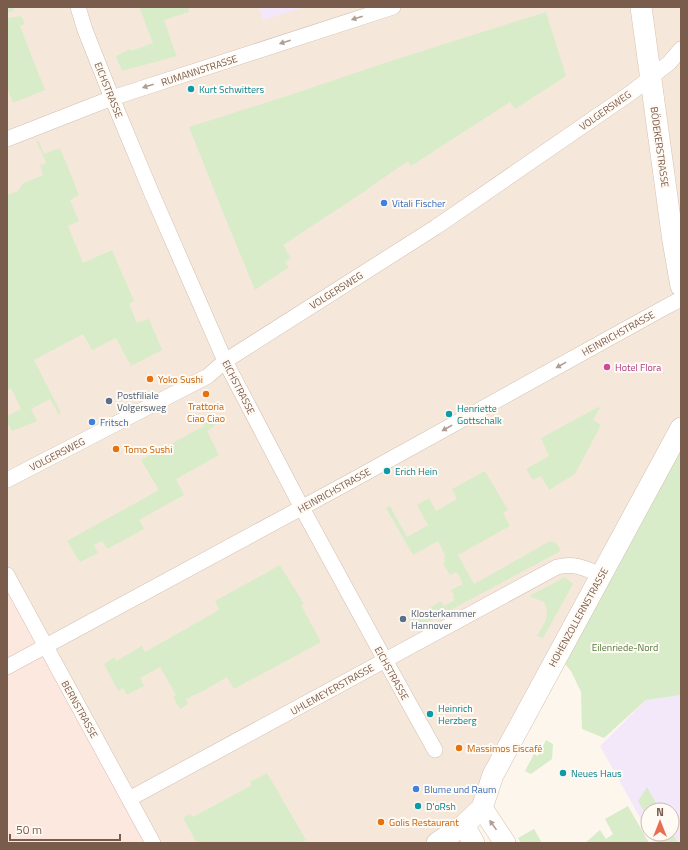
<svg xmlns="http://www.w3.org/2000/svg" width="688" height="850" viewBox="0 0 688 850" font-family="'Titillium Web',sans-serif">
	<rect width="100%" height="100%" fill="#fdf6ec"/>
	<path fill="#f5e8da" d="M 7,7 L 681,7 L 681,428 L 485,800 L 437,843 L 153,843 L 7,575 Z"/>
	<path fill="#fde8e0" d="M 7,575 L 153,843 L 7,843 Z"/>
	<path fill="#f3e8fa" d="M 259,7 L 301,7 L 302,8 L 263,20 Z
		M 681,695 L 681,843 L 654,843 L 649,834 L 672,834 L 672,810 L 648,810 L 648,832 L 600,746 L 646,700 Z"/>
	<path fill="#d8ecc9" d="M 7,7 L 14,7 L 14,11 L 7,13 L 8,18 L 21,16 L 25,24 L 20,26 L 45,90 L 13,103 L 7,88 Z
		M 139,7 L 188,7 L 189,12 L 164,20 L 174,49 L 177,56 L 122,71 L 116,56 L 130,49 L 131,51 L 153,43 Z
		M 546,12 L 566,76 L 515,109 L 510,102 L 411,166 L 408,161 L 359,195 L 283,245 L 291,258 L 285,262 L 289,267 L 255,290 L 220,205 L 189,127 L 290,95 L 394,60 Z
		M 36,140 L 39,142 L 44,154 L 60,148 L 79,195 L 70,200 L 79,221 L 68,226 L 83,263 L 112,250 L 134,301 L 129,304 L 137,323 L 149,319 L 162,350 L 131,366 L 116,338 L 92,350 L 83,334 L 34,360 L 61,413 L 59,415 L 50,399 L 31,409 L 37,421 L 12,431 L 7,422 L 7,416 L 21,409 L 11,388 L 7,390 L 7,195 L 18,191 L 22,184 L 43,175 L 40,165 L 46,163 Z
		M 598,407 L 600,408 L 593,420 L 601,425 L 575,474 L 549,490 L 541,476 L 533,480 L 526,469 L 549,456 L 541,438 Z
		M 209,416 L 215,426 L 207,431 L 219,455 L 176,479 L 184,495 L 139,520 L 144,529 L 107,549 L 102,541 L 94,545 L 98,553 L 80,562 L 67,541 L 159,490 L 141,460 L 204,426 L 202,421 Z
		M 681,428 L 681,695 L 646,700 L 604,738 L 582,729 L 581,692 L 571,671 L 557,655 Z
		M 485,471 L 508,510 L 503,513 L 510,526 L 458,555 L 474,584 L 550,541 L 556,543 L 560,549 L 559,552 L 417,628 L 414,628 L 409,620 L 440,602 L 441,602 L 444,606 L 455,600 L 452,596 L 454,595 L 451,590 L 463,584 L 457,572 L 450,575 L 444,565 L 445,555 L 438,541 L 413,555 L 386,508 L 390,506 L 407,537 L 428,525 L 417,505 L 429,498 L 436,511 L 457,499 L 452,489 Z
		M 280,565 L 304,604 L 301,605 L 321,642 L 234,689 L 227,677 L 205,690 L 186,699 L 188,704 L 180,709 L 173,697 L 176,695 L 160,667 L 140,678 L 144,686 L 127,695 L 123,688 L 118,691 L 104,664 L 114,657 L 116,661 L 142,646 L 145,652 L 219,610 L 215,601 Z
		M 565,577 L 573,584 L 543,638 L 537,636 C 544,624 551,616 544,602 L 529,596 Z
		M 546,740 L 553,744 L 552,759 L 531,774 L 525,771 L 534,754 L 538,756 Z
		M 267,773 L 306,840 L 301,843 L 197,843 L 183,818 L 190,814 L 193,817 L 252,785 L 250,782 Z
		M 647,787 L 660,810 L 648,810 L 648,819 L 638,801 Z
		M 628,806 L 649,843 L 585,843 L 600,830 L 606,839 L 613,834 L 605,819 Z
		M 534,829 L 542,843 L 521,843 L 518,838 Z
		M 672,832 L 678,843 L 661,843 L 656,834 L 672,834 Z"/>
	<g fill="none" stroke-linecap="round" stroke-linejoin="round">
		<defs>
			<path id="street" d="M 78,7 L 85,30 L 112,98 L 152,194 L 225,361 L 302,508 L 385,660 L 435,750
				M 7,139 L 112,98 L 393,7
				M 7,480 L 208,376 L 225,361 L 436,227 L 632,92 L 669,63 L 681,49
				M 7,575 L 153,843
				M 7,667 L 351,481 L 662,309 L 681,299
				M 129,799 L 557,567 C 576,563 584,568 601,575"/>
			<path id="secondary" d="M 641,7 L 673,241 L 681,286
				M 482,808 L 505,843
				M 464,825 L 474,843
				M 437,843 L 464,825 L 482,808 L 493,775 L 681,428"/>
		</defs>
		<use href="#street" stroke="#d1beb0" stroke-width="16"/>
		<use href="#secondary" stroke="#d6c0b0" stroke-width="22"/>
		<use href="#street" stroke="#fff" stroke-width="15"/>
		<use href="#secondary" stroke="#fff" stroke-width="21"/>
	</g>
	<defs><path id="oneway-solid" d="M-6-.8H1V-3.2L6.5 0L1 3.2V.8H-6Z"/></defs>
	<g fill="#af9d94">
		<use href="#oneway-solid" transform="translate(357 18) rotate(162)"/>
		<use href="#oneway-solid" transform="translate(285 42) rotate(162)"/>
		<use href="#oneway-solid" transform="translate(148 86) rotate(162)"/>
		<use href="#oneway-solid" transform="translate(561 365) rotate(151)"/>
		<use href="#oneway-solid" transform="translate(447 428) rotate(151)"/>
		<use href="#oneway-solid" transform="translate(493 825) rotate(-125)"/>
	</g>
	<g fill="#0f9aa8" stroke="#fffaf3" stroke-width="1.5">
		<circle cx="191" cy="89" r="4"/>
		<circle cx="449" cy="414" r="4"/>
		<circle cx="387" cy="471" r="4"/>
		<circle cx="430" cy="714" r="4"/>
		<circle cx="563" cy="773" r="4"/>
		<circle cx="418" cy="806" r="4"/>
	</g>
	<g fill="#3f7fe0" stroke="#fffaf3" stroke-width="1.5">
		<circle cx="384" cy="203" r="4"/>
		<circle cx="92" cy="422" r="4"/>
		<circle cx="416" cy="789" r="4"/>
	</g>
	<circle fill="#d1479c" stroke="#fffaf3" stroke-width="1.5" cx="607" cy="367" r="4"/>
	<g fill="#e8710a" stroke="#fffaf3" stroke-width="1.5">
		<circle cx="150" cy="379" r="4"/>
		<circle cx="206" cy="394" r="4"/>
		<circle cx="116" cy="449" r="4"/>
		<circle cx="459" cy="748" r="4"/>
		<circle cx="381" cy="822" r="4"/>
	</g>
	<g fill="#5c6f8a" stroke="#fffaf3" stroke-width="1.5">
		<circle cx="109" cy="401" r="4"/>
		<circle cx="403" cy="619" r="4"/>
	</g>
	<g text-anchor="middle" stroke-width="4" stroke-linejoin="round" paint-order="stroke">
		<g font-size="10" fill="#7a5c4d" stroke="#fffaf3">
			<text transform="translate(199 70) rotate(-18)" y="4">RUMANNSTRASSE</text>
			<text transform="translate(109 90) rotate(68)" y="4">EICHSTRASSE</text>
			<text transform="translate(605 110) rotate(-35)" y="4">VOLGERSWEG</text>
			<text transform="translate(660 147) rotate(82)" y="4">BÖDEKERSTRASSE</text>
			<text transform="translate(336 290) rotate(-32)" y="4">VOLGERSWEG</text>
			<text transform="translate(618 333) rotate(-29)" y="4">HEINRICHSTRASSE</text>
			<text transform="translate(239 387) rotate(63)" y="4">EICHSTRASSE</text>
			<text transform="translate(57 454) rotate(-27)" y="4">VOLGERSWEG</text>
			<text transform="translate(334 490) rotate(-29)" y="4">HEINRICHSTRASSE</text>
			<text transform="translate(578 617) rotate(-61)" y="4">HOHENZOLLERNSTRASSE</text>
			<text transform="translate(392 673) rotate(61)" y="4">EICHSTRASSE</text>
			<text transform="translate(332 689) rotate(-29)" y="4">UHLEMEYERSTRASSE</text>
			<text transform="translate(80 709) rotate(61)" y="4">BERNSTRASSE</text>
		</g>
		<g font-size="10" fill="#0d838f" stroke="#fffaf3" text-anchor="start">
			<text x="199" y="93">Kurt Schwitters</text>
			<text x="457" y="412">Henriette<tspan x="457" dy="12">Gottschalk</tspan></text>
			<text x="395" y="475">Erich Hein</text>
			<text x="438" y="712">Heinrich<tspan x="438" dy="12">Herzberg</tspan></text>
			<text x="571" y="777">Neues Haus</text>
			<text x="426" y="810">D'oRsh</text>
		</g>
		<g font-size="10" fill="#366cbe" stroke="#fffaf3" text-anchor="start">
			<text x="392" y="207">Vitali Fischer</text>
			<text x="100" y="426">Fritsch</text>
			<text x="424" y="793">Blume und Raum</text>
		</g>
		<g font-size="10" fill="#b23c85" stroke="#fffaf3" text-anchor="start">
			<text x="615" y="371">Hotel Flora</text>
		</g>
		<g font-size="10" fill="#c56008" stroke="#fffaf3" text-anchor="start">
			<text x="158" y="383">Yoko Sushi</text>
			<text x="206" y="410" text-anchor="middle">Trattoria<tspan x="206" dy="12">Ciao Ciao</tspan></text>
			<text x="124" y="453">Tomo Sushi</text>
			<text x="467" y="752">Massimos Eiscafé</text>
			<text x="389" y="826">Golis Restaurant</text>
		</g>
		<g font-size="10" fill="#4e5e75" stroke="#fffaf3" text-anchor="start">
			<text x="117" y="399">Postfiliale<tspan x="117" dy="12">Volgersweg</tspan></text>
			<text x="411" y="617">Klosterkammer<tspan x="411" dy="12">Hannover</tspan></text>
		</g>
		<g font-size="10" fill="#537a41" stroke="#fffaf3">
			<text x="625" y="651">Eilenriede-Nord</text>
		</g>
	</g>
	<rect width="688" height="850" fill="none" stroke="#7a5c4d" stroke-width="16"/>
	<g transform="translate(660 822)"><circle r="19" fill="#fffaf3" stroke="#cabbb1"/>
	<path d="M0-3L7 15L0 10L-7 15Z" fill="#e76f51"/>
	<text y="-6" font-size="11" font-weight="bold" text-anchor="middle" fill="#7a5c4d">N</text>
	</g>
	<path d="M10 834v6h110v-6" fill="none" stroke="#7a5c4d" stroke-width="2"/>
	<text x="16" y="834" font-size="12" fill="#7a5c4d" stroke="#fffaf3" stroke-width="3" paint-order="stroke">50 m</text>
</svg>
